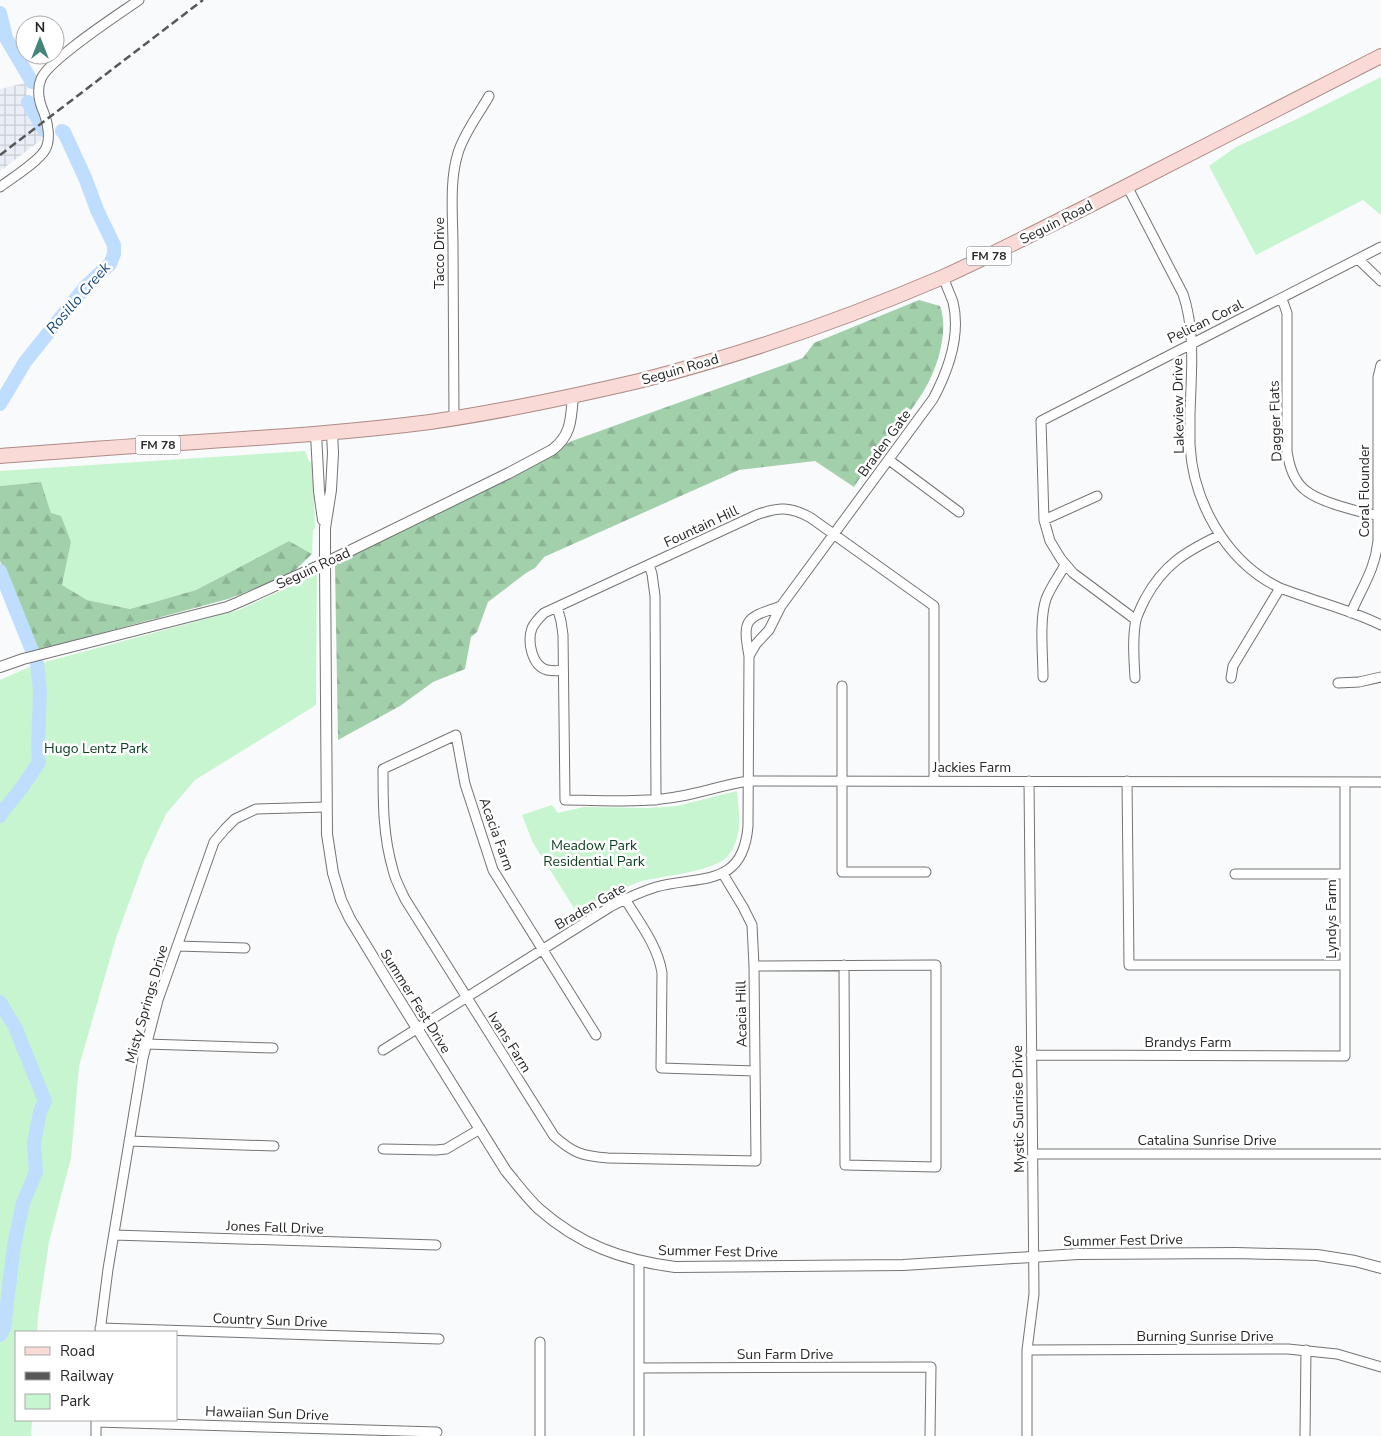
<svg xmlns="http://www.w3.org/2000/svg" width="1381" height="1436" viewBox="0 0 1381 1436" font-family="'Nunito Sans',sans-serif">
	<defs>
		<pattern id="industrial-grid" width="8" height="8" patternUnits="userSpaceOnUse" patternTransform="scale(1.25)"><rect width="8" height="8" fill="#eaeff7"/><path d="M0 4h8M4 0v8" fill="none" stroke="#c9cdd4"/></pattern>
		<pattern id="forest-firs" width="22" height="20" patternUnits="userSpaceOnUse" patternTransform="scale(1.25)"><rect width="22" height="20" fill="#a2d0ab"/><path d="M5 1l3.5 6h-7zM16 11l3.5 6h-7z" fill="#8cb393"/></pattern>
	</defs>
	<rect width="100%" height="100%" fill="#f9fafb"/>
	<path fill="url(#industrial-grid)" d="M 29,82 L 25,104 L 42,132 L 41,140 L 0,171 L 0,89 Z"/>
	<path fill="#c7f5d0" d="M 1381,77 L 1381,215 L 1363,200 L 1256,255 L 1209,166 L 1236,147 L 1297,119 Z
		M 305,451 L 309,461 L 313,463 L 315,528 L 313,530 L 312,554 L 289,541 L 196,590 L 130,609 L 87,600 L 62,585 L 71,542 L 51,513 L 41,482 L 0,486 L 0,471 Z
		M 317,574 L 316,705 L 195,780 L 166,814 L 145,859 L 116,938 L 79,1066 L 71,1158 L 49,1242 L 38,1316 L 37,1332 L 16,1332 L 16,1420 L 32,1420 L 31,1436 L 0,1436 L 0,680 L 34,665 L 239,610 Z
		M 737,791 C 738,803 740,817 739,829 C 737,839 734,850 727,857 C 714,871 663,876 643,881 C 622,886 597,905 579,916 L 533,843 L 522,815 L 552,805 L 558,813 L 584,807 L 648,808 L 677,806 Z"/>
	<path fill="url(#forest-firs)" d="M 919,300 L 940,306 C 949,329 938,366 926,387 C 922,395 916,402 911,410 L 906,407 L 854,487 L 815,461 L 739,470 L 544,557 L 535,568 L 526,573 L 488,602 L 477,632 L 471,637 L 465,669 L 433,682 L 400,706 L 338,740 L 335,564 L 572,441 L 803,358 L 814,343 Z
		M 41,482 L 51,513 L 61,516 L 71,542 L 62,585 L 87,600 L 130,609 L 196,590 L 289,541 L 312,554 L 293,572 L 262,586 L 228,599 L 35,651 L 0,561 L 0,486 Z"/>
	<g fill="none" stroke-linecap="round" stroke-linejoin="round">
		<path stroke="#bfddfe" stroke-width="14" d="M 0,13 L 6,38 L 32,82
			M 28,102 L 44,130
			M 0,404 L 25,362 L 85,287 L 110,264 L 114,254 L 114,245 L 97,210 L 86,180 L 64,132 L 62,131
			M 0,571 L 37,663 L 40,690 L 38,747 L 39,762 L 21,789 L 2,812 L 0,816
			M 0,1002 L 15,1027 L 45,1101 L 40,1112 L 34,1143 L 36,1172 L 23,1203 L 14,1246 L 4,1328 L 0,1335"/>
		<defs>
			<path id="minor" d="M 1127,186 L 1183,294 C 1196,332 1191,375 1190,415 C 1190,425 1190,435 1190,445 C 1193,502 1226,561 1278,587 C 1287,591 1297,594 1306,597 C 1331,606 1357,613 1381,625
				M 0,187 C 12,178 38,162 45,150 C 51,140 48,123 44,113 C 39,102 36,91 41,79 C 48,60 119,14 139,0
				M 1358,259 L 1381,281
				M 1282,299 L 1287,313 L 1287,451 C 1292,487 1307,496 1340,506 C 1353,510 1365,514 1378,515
				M 454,418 C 454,361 453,304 453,247 C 453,218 449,181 458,153 C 464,133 479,114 489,96
				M 889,460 L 959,512
				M 1044,520 L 1097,496
				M 649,565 L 652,574 L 655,596 L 656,800
				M 557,607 L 561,621 L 563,635 L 565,800 C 598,800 637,803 669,798 C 696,795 721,785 748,781 L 1381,782
				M 1351,613 C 1362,587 1375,570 1378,541 L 1378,377 L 1381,365
				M 1136,620 L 1073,573 L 1061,559 L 1050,541 L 1044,520 L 1041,421 L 1381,247
				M 749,656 L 756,644 L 769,630 L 781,606 L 933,399 C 948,371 961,335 953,302 C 950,294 946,285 943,277
				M 563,670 C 558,671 553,671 547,670 C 532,666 527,642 532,628 C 535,622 540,617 544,613 L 756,515 C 778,507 790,506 811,518 L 934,606 L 934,781
				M 1043,677 C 1043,655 1039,620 1046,599 C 1050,588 1059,576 1065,565
				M 1135,678 C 1134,659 1132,638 1136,620 C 1138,613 1142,605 1145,599 C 1164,564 1185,552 1220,535
				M 1231,678 L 1233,666 L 1280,588
				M 1338,683 L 1359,682 L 1381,677
				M 842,686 L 842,872 L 926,872
				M 1127,781 L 1129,965 L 1345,965
				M 1235,874 L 1345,874
				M 625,899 C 639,922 658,946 662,973 L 661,1068 L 755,1071
				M 177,946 L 245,948
				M 754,966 L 936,965 L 936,1167 L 845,1165 L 844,965
				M 596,1035 L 493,870 L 465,784 L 456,735 L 383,769 C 383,803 383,836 393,870 C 395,880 401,890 405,899 L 554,1136 C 573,1153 582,1156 608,1158 L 756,1161 L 754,966 L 752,925 L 743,907 L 723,874
				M 146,1044 L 273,1048
				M 383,1050 L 610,907 C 625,899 640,892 656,887 C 701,875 743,888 748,826 L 749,656 C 742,618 746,618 781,606
				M 1031,1055 L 1345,1056 L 1345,782
				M 129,1141 L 274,1146
				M 383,1149 L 436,1150 L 446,1149 L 480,1129
				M 1033,1154 L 1381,1154
				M 114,1235 L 436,1245
				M 639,1261 L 639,1436
				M 100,1328 L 439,1339
				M 100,1332 L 108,1269 L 143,1058 L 158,1000 L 214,842 L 225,829 L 235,819 L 256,809 L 326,807
				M 540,1342 L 540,1436
				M 1027,1350 L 1288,1349 L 1337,1354 L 1381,1367
				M 640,1368 L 931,1367 L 930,1436
				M 96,1420 L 96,1436
				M 96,1422 L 437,1432
				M 1027,1436 L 1027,1350 L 1034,1294 L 1029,781
				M 1305,1436 L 1306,1350"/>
			<path id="tertiary" d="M 332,433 L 333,453 L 331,490 L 325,528 L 325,563 L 327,834 L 333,873 L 341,900 L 350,919 L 390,985 L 506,1171 C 517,1184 527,1198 539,1209 C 580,1245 622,1260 675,1267 L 903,1265 L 1078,1254 L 1236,1253 L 1317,1255 L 1355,1261 L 1381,1268
				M 316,434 L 319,491 L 323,520
				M 0,667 L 23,659 L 227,607 L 239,602 L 325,563 L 509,473 L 552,450 C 572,435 571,418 573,395"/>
			<path id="primary" d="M 0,456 C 66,451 131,446 197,442 C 275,437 353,432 430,422 C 500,412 570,397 639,381 C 742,355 845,319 943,277 C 994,254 1044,228 1094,203 C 1190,154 1285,105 1381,56"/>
		</defs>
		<use href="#minor" stroke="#747475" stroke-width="11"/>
		<use href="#tertiary" stroke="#747475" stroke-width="12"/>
		<use href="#primary" stroke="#ad8b87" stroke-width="16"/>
		<use href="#minor" stroke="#fff" stroke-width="9"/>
		<use href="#tertiary" stroke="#fff" stroke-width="10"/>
		<use href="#primary" stroke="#f9dad6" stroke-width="14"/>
		<path stroke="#585859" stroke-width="2.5" stroke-dasharray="8 4" stroke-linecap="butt" d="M 0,155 L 203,0"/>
	</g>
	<g text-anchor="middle" stroke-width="5" stroke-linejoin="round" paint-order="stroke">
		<g fill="#fff" stroke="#686868" stroke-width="1">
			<rect x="966.5" y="246.5" width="45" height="19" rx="4"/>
			<rect x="135.5" y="435.5" width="45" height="19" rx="4"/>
		</g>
		<g font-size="12" font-weight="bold" fill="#272727">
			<text x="989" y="260">FM 78</text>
			<text x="158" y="449">FM 78</text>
		</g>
		<g font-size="14" fill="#272727" stroke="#fff">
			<text transform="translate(1056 222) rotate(-27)" y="5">Seguin Road</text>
			<text transform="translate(439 253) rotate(-90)" y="5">Tacco Drive</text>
			<text transform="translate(1205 321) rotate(-26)" y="5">Pelican Coral</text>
			<text transform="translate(680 369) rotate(-16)" y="5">Seguin Road</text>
			<text transform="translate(1178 406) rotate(-91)" y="5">Lakeview Drive</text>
			<text transform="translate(1275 421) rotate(-92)" y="5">Dagger Flats</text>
			<text transform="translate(884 443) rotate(-54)" y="5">Braden Gate</text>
			<text transform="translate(1364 491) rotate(-90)" y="5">Coral Flounder</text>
			<text transform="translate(701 526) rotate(-25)" y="5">Fountain Hill</text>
			<text transform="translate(313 568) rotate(-25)" y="5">Seguin Road</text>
			<text x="972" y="772">Jackies Farm</text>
			<text transform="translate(497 834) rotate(70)" y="5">Acacia Farm</text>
			<text transform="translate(590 906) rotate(-30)" y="5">Braden Gate</text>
			<text transform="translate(1331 919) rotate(-90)" y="5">Lyndys Farm</text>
			<text transform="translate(416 1001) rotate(58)" y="5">Summer Fest Drive</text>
			<text transform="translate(146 1004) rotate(-74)" y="5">Misty Springs Drive</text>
			<text transform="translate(741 1014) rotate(-91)" y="5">Acacia Hill</text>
			<text transform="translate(510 1042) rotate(58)" y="5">Ivans Farm</text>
			<text x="1188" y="1047">Brandys Farm</text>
			<text transform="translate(1018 1109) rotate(-91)" y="5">Mystic Sunrise Drive</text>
			<text x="1207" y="1145">Catalina Sunrise Drive</text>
			<text transform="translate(275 1227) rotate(2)" y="5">Jones Fall Drive</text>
			<text transform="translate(1123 1240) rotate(-1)" y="5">Summer Fest Drive</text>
			<text transform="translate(718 1251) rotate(1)" y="5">Summer Fest Drive</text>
			<text transform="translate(270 1320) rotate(2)" y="5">Country Sun Drive</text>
			<text x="1205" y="1341">Burning Sunrise Drive</text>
			<text x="785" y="1359">Sun Farm Drive</text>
			<text transform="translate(267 1413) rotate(2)" y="5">Hawaiian Sun Drive</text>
		</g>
		<g font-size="14" fill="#0d411f" stroke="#fff">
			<text x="96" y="753">Hugo Lentz Park</text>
			<text x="594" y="850">Meadow Park<tspan x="594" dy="16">Residential Park</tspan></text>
		</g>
		<g font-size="15" font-style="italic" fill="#144a7c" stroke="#fff">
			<text transform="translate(78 298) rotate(-49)" y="5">Rosillo Creek</text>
		</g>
	</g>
	<rect x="15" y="1331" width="162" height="90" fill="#ffffff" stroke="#a9a9a9"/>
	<rect x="25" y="1347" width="25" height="8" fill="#f9dad6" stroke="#a9a9a9"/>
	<text x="60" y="1356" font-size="15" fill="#272727">Road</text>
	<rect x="25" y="1372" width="25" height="8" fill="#585859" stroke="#a9a9a9"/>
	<text x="60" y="1381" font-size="15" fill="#272727">Railway</text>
	<rect x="25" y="1394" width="25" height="15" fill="#c7f5d0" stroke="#a9a9a9"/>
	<text x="60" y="1406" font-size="15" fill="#272727">Park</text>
	<g transform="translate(40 40)"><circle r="24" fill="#ffffff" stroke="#a9a9a9"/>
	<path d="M0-4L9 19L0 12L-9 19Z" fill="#428679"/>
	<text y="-8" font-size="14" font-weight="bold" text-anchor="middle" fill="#272727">N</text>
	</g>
</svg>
